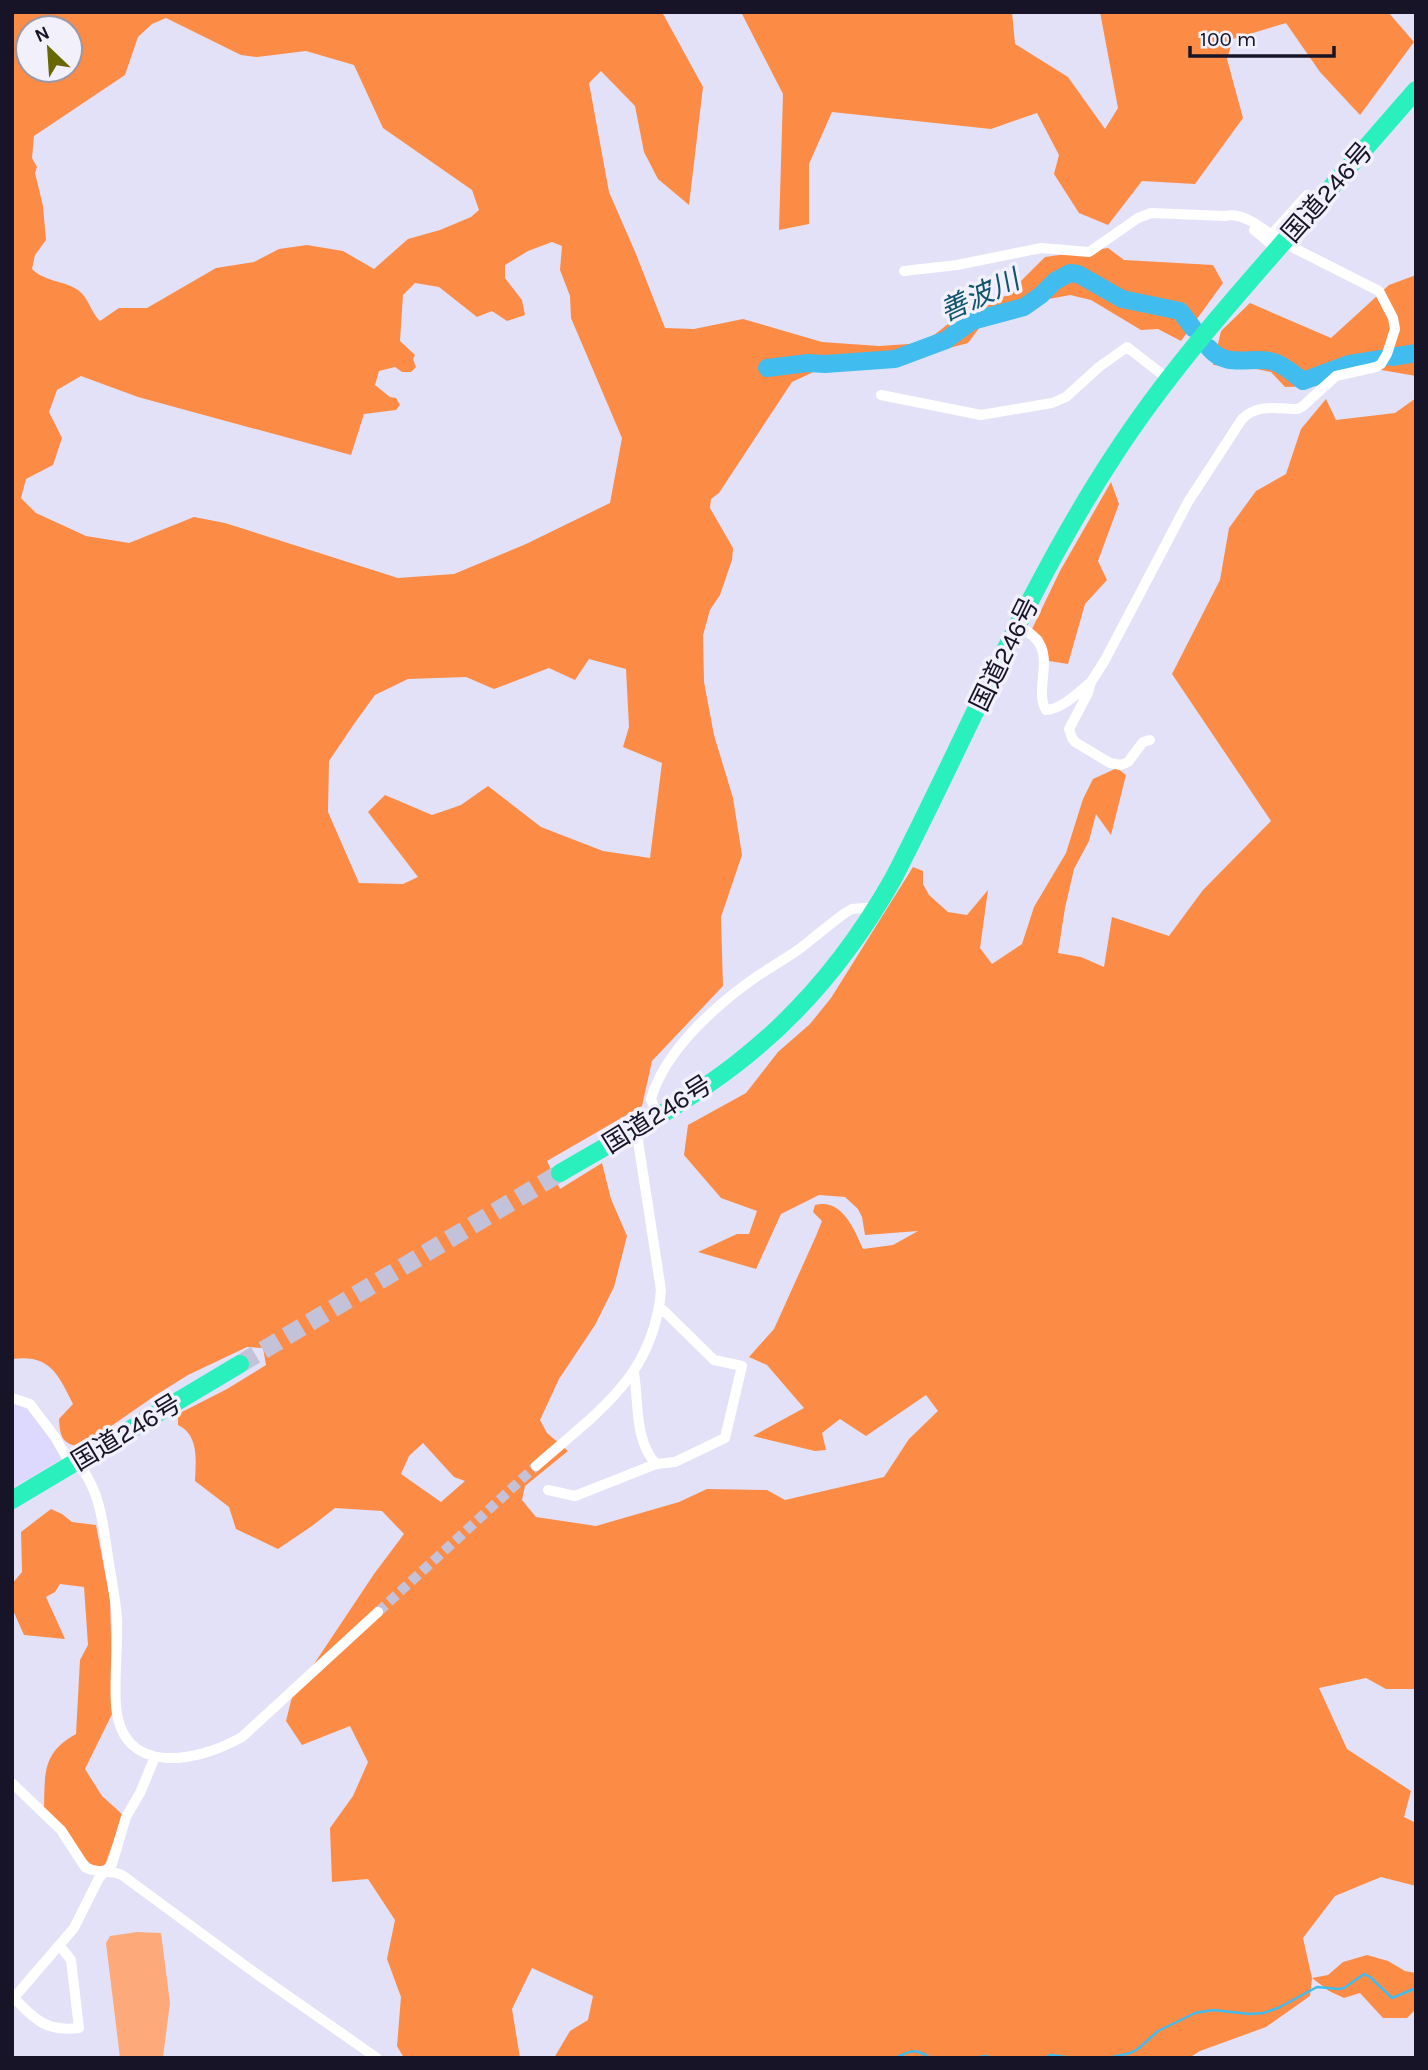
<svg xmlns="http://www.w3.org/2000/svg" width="1428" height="2070" viewBox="0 0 1428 2070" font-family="Karla,'Noto Sans JP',sans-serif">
	<rect width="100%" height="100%" fill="#e3e1f8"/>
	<path fill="#dcd8fe" d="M 12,1402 L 27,1406 L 53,1440 L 61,1459 L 12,1488 Z"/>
	<path fill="#fea97a" d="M 137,1932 L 161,1933 L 170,2003 L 163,2057 L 120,2058 L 106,1943 L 110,1936 Z"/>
	<path fill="#fc8b45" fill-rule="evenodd" d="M 12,12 L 662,12 L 703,87 L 689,205 L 658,179 L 644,152 L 635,106 L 601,71 L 589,83 L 609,192 L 636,254 L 665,328 L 694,329 L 743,319 L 822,342 L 879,346 L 924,343 L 953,320 L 964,303 L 1006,296 L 1045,257 L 1108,248 L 1124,260 L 1213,265 L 1223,283 L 1181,341 L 1158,329 L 1141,330 L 1091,300 L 1070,295 L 1044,300 L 1015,316 L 980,327 L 968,343 L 931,353 L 820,369 L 792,382 L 719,493 L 711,499 L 710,508 L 733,548 L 732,560 L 720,595 L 710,610 L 703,635 L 704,682 L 714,735 L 733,798 L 742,855 L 721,917 L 723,986 L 652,1061 L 642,1106 L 547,1161 L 560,1189 L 602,1163 L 611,1199 L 627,1236 L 614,1287 L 595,1325 L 559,1379 L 540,1420 L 547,1433 L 568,1451 L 525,1486 L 522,1500 L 536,1517 L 596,1526 L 679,1502 L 707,1489 L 767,1490 L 785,1500 L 884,1477 L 909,1439 L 938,1411 L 926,1395 L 866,1436 L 840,1419 L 822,1433 L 826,1450 L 815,1451 L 753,1436 L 804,1408 L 767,1365 L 749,1357 L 774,1329 L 816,1236 L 822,1221 L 813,1212 L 815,1205 C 842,1198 854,1229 863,1249 L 893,1245 L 918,1231 L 865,1235 L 862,1217 L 858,1209 L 845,1197 L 819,1195 L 781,1214 L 756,1269 L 698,1252 L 737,1234 L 749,1234 L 757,1211 L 721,1198 L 684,1155 L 688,1125 L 746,1093 L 778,1052 L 810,1024 L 831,998 L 913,867 L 923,871 L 923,884 L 929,895 L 948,912 L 967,915 L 988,890 L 980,948 L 992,964 L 1022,944 L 1034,907 L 1066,853 L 1083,799 L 1093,779 L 1117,768 L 1126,775 L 1111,835 L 1096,814 L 1089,841 L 1074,869 L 1065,908 L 1058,953 L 1081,957 L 1104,967 L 1112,917 L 1169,936 L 1203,890 L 1271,821 L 1172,674 L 1220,580 L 1229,528 L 1256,491 L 1286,474 L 1301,429 L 1326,399 L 1336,420 L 1395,413 L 1416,398 L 1416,1689 L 1386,1689 L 1366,1678 L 1319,1688 L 1347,1749 L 1411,1791 L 1404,1817 L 1416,1823 L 1416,1886 L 1381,1877 L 1335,1896 L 1303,1938 L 1312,1978 L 1328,1975 L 1343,1962 L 1367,1955 L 1388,1961 L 1405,1971 L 1416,1973 L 1416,2009 L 1407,2018 L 1383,2018 L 1360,1993 L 1344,1998 L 1329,1991 L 1312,1978 L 1310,1996 L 1266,2027 L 1200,2051 L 1189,2058 L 554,2058 L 570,2031 L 588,2020 L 593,1996 L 532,1968 L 512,2009 L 520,2058 L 404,2058 L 397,2046 L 401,1997 L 387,1959 L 395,1920 L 368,1879 L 332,1882 L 330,1828 L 353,1796 L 368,1762 L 350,1726 L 302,1745 L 286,1721 L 292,1697 L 374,1574 L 404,1534 L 382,1511 L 335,1508 L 312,1526 L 278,1549 L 236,1529 L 229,1507 L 195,1481 C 196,1460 199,1435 178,1425 L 178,1414 L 227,1389 L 266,1365 L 263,1348 L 247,1347 L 188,1375 L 156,1395 L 81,1447 C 62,1444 60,1437 59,1419 L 73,1404 C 58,1374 50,1354 12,1359 ZM 166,18 L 241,55 L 257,57 L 306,51 L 354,65 L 383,128 L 472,190 L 479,210 L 471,217 L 440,230 L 408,239 L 374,269 L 343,251 L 307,245 L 279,249 L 254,262 L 216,268 L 147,308 L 119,308 L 100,321 C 90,311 89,298 78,290 C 63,280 45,282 32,269 L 35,255 L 46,240 L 43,206 L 35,173 L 37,167 L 32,158 L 34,136 L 125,75 L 138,37 L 152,24 ZM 28,28 L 70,28 L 70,70 L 28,70 ZM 552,242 L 562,246 L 560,270 L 570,296 L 571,318 L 622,438 L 610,503 L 526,544 L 454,574 L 398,578 L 225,523 L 194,517 L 129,543 L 86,536 L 36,513 L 21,498 L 26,479 L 53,465 L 62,438 L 49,412 L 57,390 L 81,376 L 138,397 L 351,455 L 364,414 L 396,410 L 400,405 L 396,398 L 390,397 L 375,385 L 379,371 L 395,367 L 402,372 L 411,372 L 416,367 L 413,359 L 415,355 L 400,341 L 403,295 L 415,283 L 439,287 L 477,317 L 492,311 L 507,321 L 525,315 L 522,300 L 505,278 L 505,265 L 528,251 ZM 589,659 L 626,669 L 629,727 L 623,747 L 662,763 L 650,858 L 603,851 L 541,827 L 488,786 L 461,805 L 432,815 L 385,795 L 368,812 L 418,877 L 403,884 L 359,883 L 328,812 L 329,761 L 354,724 L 375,695 L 408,679 L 466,677 L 494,689 L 549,668 L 575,680 ZM 423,1443 L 454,1477 L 465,1481 L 441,1502 L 401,1474 L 409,1456 Z
		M 741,12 L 1012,12 L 1015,44 L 1068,77 L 1105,129 L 1118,108 L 1100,12 L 1388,12 L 1414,42 L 1360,115 L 1320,72 L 1286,23 L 1233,39 L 1227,59 L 1243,118 L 1195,184 L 1142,181 L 1108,225 L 1079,213 L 1054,174 L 1059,155 L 1037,113 L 991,129 L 832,112 L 809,164 L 809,224 L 779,230 L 783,94 Z
		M 1416,275 L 1416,376 L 1341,363 L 1316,386 L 1285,387 L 1271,372 L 1246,367 L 1213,365 L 1221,331 L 1250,303 L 1331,338 L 1389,285 Z
		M 1111,482 L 1119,504 L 1098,561 L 1107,580 L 1085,604 L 1068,664 L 1049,661 L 1042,637 L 1032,629 L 1060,571 Z
		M 51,1509 L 62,1514 L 72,1522 L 96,1525 L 110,1599 L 113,1712 L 85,1769 L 102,1796 L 123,1815 L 105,1865 L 96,1867 C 82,1860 79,1849 71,1837 C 64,1826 53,1817 44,1808 C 45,1773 42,1753 76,1734 L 80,1660 L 88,1645 L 84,1587 L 60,1584 L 55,1592 L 46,1597 L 65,1639 L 24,1635 L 12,1608 L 12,1584 L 22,1572 L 21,1532 Z"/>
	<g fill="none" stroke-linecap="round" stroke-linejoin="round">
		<path stroke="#41bcef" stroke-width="2.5" d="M 895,2058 C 910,2051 915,2047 930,2058
			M 974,2058 L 985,2056 L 993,2058
			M 1044,2058 L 1051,2055 L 1073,2058
			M 1108,2058 L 1130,2053 L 1138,2049 L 1158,2031 L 1195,2013 L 1213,2010 L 1250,2014 L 1263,2013 L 1278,2008 L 1317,1987 L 1339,1989 L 1344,1988 L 1364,1974 L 1370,1977 L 1392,1998 L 1416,1988"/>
		<path stroke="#41bcef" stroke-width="18" d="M 1209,348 C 1227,370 1253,355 1274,362 C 1284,365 1295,375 1303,381 L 1349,364 L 1381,359
			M 1392,357 L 1416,353
			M 767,368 L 808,363 L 825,364 L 895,359 L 946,340 L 972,321 L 1024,307 L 1041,295 L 1055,281 L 1070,273 L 1078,274 L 1122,299 L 1180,311 L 1193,328"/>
		<path stroke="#c4c2d9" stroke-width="10" stroke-dasharray="10 5" stroke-linecap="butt" d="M 378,1612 L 536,1466"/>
		<path stroke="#c4c2d9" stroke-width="18" stroke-dasharray="18 9" stroke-linecap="butt" d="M 240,1364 L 560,1173"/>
		<path stroke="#fff" stroke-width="10" d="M 1254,230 L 1277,249
			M 1271,235 L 1307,195 L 1321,200
			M 904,271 L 957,265 L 1041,248 L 1089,252 L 1138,218 L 1151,213 L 1225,216 C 1242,212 1259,226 1273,236
			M 881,395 L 981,415 L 1052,403 L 1066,397 L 1099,367 L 1127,347 L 1168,379
			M 1018,625 C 1024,629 1031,633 1036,639 C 1054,658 1034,691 1046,710 C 1062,709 1079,692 1091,682 L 1088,693 L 1069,729 L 1072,738 L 1075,742 L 1110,763 L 1121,765 L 1128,762 L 1143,742 L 1150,740
			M 1091,682 L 1105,660 L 1188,502 L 1242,419 C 1258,403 1279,409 1298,409 L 1303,406 L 1336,376 L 1376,367 L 1381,364 L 1387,354 L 1395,329 L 1393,318 L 1379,291 L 1294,248
			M 657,1115 L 651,1099 C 665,1050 716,1005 756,977 C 771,967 787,958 802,947 C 816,936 830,924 845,913 L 852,909 L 877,907
			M 634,1373 C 639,1403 634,1440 656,1464 L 675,1462 L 725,1438 L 742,1366 L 714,1360 L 660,1307
			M 12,1398 L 30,1404 L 55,1437 L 71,1465
			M 78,1461 C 85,1473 93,1485 97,1499 C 103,1518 105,1537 108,1557 C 111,1578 116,1599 117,1620 C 118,1648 114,1677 116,1706 C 122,1778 198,1762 242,1737 L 378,1612
			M 536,1466 C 596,1413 654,1377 661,1290 L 636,1128
			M 548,1490 L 575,1496 L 656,1464
			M 12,1783 L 61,1830 L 85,1867 C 96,1874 110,1869 122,1875 L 251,1970 L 377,2058
			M 14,1998 C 35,2020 47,2032 79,2028 L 71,1960 L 60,1946
			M 12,2000 L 74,1928 L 99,1878 L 112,1864 L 126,1817 L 140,1793 L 155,1757"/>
		<path stroke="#2af0bd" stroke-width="18" d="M 560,1173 C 619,1138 682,1106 736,1064 C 801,1014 853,950 893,879 C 966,738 1026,590 1113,457 C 1166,375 1230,303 1294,230 C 1335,183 1375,137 1416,90
			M 12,1500 L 240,1364"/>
	</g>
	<g text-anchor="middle" stroke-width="7" stroke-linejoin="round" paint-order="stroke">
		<g font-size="26" fill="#171427" stroke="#f1f0fb">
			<text transform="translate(1327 192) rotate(-49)" y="9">国道246号</text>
			<text transform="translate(1004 654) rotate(-64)" y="9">国道246号</text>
			<text transform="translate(657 1114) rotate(-32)" y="9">国道246号</text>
			<text transform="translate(126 1432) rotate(-31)" y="9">国道246号</text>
		</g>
		<g font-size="28" font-style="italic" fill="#11546e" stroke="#f1f0fb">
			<text transform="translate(979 295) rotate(-25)" y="10">善波川</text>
		</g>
	</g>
	<rect width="1428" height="2070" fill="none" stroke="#171427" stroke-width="28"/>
	<g transform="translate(49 49) rotate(335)"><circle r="33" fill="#f1f0fb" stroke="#9a98a6" stroke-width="2"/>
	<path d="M0-5L12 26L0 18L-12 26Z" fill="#686803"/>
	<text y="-10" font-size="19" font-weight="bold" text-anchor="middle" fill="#171427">N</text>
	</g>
	<path d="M1190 46v10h144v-10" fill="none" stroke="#171427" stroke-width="3.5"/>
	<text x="1200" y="46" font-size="21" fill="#171427" stroke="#f1f0fb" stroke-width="5" paint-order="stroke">100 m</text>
</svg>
